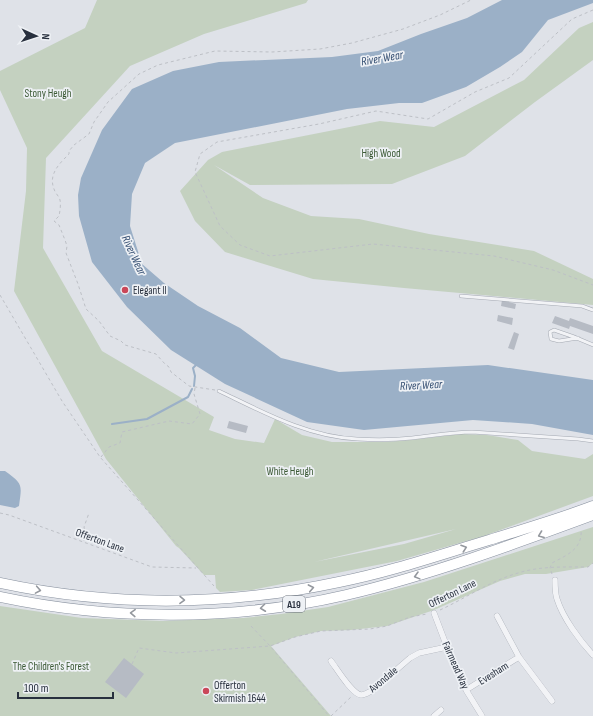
<svg xmlns="http://www.w3.org/2000/svg" width="593" height="716" viewBox="0 0 593 716" font-family="'Sofia Sans Condensed',sans-serif">
	<rect width="100%" height="100%" fill="#dfe2e8"/>
	<path fill="#c4d1c0" fill-rule="evenodd" d="M 97,0 L 308,0 L 306,3 L 204,34 L 130,66 L 46,158 L 43,248 L 102,351 L 214,417 L 209,430 L 235,439 L 264,443 L 275,419 L 302,435 L 332,442 L 386,442 L 411,440 L 461,434 L 487,435 L 518,440 L 532,451 L 585,459 L 593,454 L 593,496 L 484,536 L 397,561 L 252,590 L 220,592 L 216,588 L 215,575 L 204,575 L 179,548 L 176,546 L 106,459 L 14,291 L 26,191 L 27,148 L 0,90 L 0,71 L 85,28 ZM 456,529 L 404,544 L 314,562 Z
		M 593,22 L 593,60 L 535,102 L 465,156 L 392,184 L 250,185 L 214,165 L 263,198 L 311,216 L 359,219 L 429,234 L 534,251 L 593,279 L 593,305 L 404,288 L 313,279 L 225,252 L 195,221 L 180,191 L 208,160 L 222,152 L 380,121 L 434,127 L 524,80 L 579,28 Z
		M 593,527 L 593,563 L 588,567 L 546,574 L 525,574 L 500,581 L 434,610 L 387,626 L 351,630 L 321,631 L 295,637 L 271,646 L 331,716 L 0,716 L 0,606 L 82,618 L 163,621 L 243,618 L 281,614 L 328,607 L 424,582 Z"/>
	<path fill="#9bb0c7" d="M 502,0 L 593,0 L 593,3 L 548,20 L 522,52 L 500,67 L 466,87 L 422,103 L 399,103 L 347,109 L 175,143 L 145,163 L 132,194 L 130,226 L 142,264 L 164,283 L 198,306 L 240,328 L 281,358 L 339,372 L 488,365 L 593,380 L 593,435 L 532,424 L 473,420 L 364,430 L 307,422 L 225,384 L 171,350 L 127,307 L 92,262 L 79,216 L 78,195 L 81,178 L 102,130 L 132,89 L 173,71 L 219,62 L 332,57 L 378,51 L 421,34 L 467,18 Z
		M 0,471 L 5,471 C 23,484 22,484 19,506 L 15,508 L 0,505 Z"/>
	<g fill="none" stroke-linecap="round" stroke-linejoin="round">
		<path stroke="#9bb0c7" stroke-width="2" d="M 194,386 L 195,376 L 193,368 L 196,365
			M 112,424 L 147,419 L 188,397 L 192,389"/>
	</g>
	<path fill="#b6bbc4" d="M 502,300 L 516,304 L 515,309 L 501,306 Z
		M 498,315 L 513,318 L 512,325 L 497,321 Z
		M 555,316 L 569,321 L 570,318 L 593,326 L 593,334 L 570,326 L 569,329 L 552,323 Z
		M 514,332 L 519,334 L 514,350 L 508,348 Z
		M 229,421 L 248,426 L 246,433 L 227,428 Z
		M 124,658 L 144,674 L 126,698 L 105,682 Z"/>
	<g fill="none" stroke-linecap="round" stroke-linejoin="round">
		<defs>
			<path id="lane" d="M 461,296 L 582,306 L 593,310
				M 578,338 L 559,341 L 551,339 L 550,332 L 554,330 C 567,334 580,339 593,345
				M 219,391 C 263,412 308,437 357,439 C 375,440 393,440 412,438 C 432,436 452,432 472,432 L 578,439 L 593,441"/>
			<path id="street" d="M 555,580 C 555,586 555,593 557,599 C 563,618 580,641 593,655
				M 434,613 L 447,647 L 466,690 L 482,716
				M 497,616 L 519,657 L 552,701
				M 331,661 C 337,669 352,694 361,695 C 365,695 369,692 373,690 L 410,658 L 419,653 L 447,647
				M 466,690 L 519,657
				M 434,716 L 441,710"/>
			<path id="highway" d="M 0,583 C 112,607 227,606 339,582 C 390,572 439,555 489,540 C 524,529 559,519 593,506
				M 0,597 C 113,621 234,621 346,595 C 430,575 512,545 593,515"/>
		</defs>
		<use href="#lane" stroke="#a4a9b2" stroke-width="4"/>
		<use href="#street" stroke="#a4a9b2" stroke-width="6"/>
		<use href="#highway" stroke="#87909e" stroke-width="11"/>
		<path stroke="#bdc0c6" stroke-width="1" stroke-dasharray="3 3" stroke-linecap="butt" d="M 593,10 L 572,19 L 509,78 L 475,92 L 428,119 L 376,111 L 319,124 L 217,142 L 200,154 L 195,172 L 220,226 L 240,245 L 270,256 L 373,244 L 494,256 L 553,270 L 593,285
			M 0,295 L 62,401 L 100,457 L 214,586
			M 215,390 L 189,386 L 171,372 L 169,367 L 165,364 L 156,354 L 125,345 L 121,341 L 110,336 L 99,321 L 86,309 L 78,284 L 66,253 L 67,246 L 65,240 L 59,225 L 54,221 L 59,216 C 60,211 61,205 60,200 C 59,196 55,193 54,189 C 48,174 60,163 69,154 L 69,151 L 74,145 L 89,134 L 94,122 L 108,102 L 139,74 L 158,65 L 215,51 L 272,52 L 320,49 L 352,43 L 403,29 L 440,15 L 471,0
			M 101,457 L 109,447 L 120,443 L 122,432 L 169,421 L 192,424 L 200,414 L 194,394 L 195,388
			M 0,513 L 9,515 L 152,567 L 196,568
			M 84,541 L 85,532 L 84,527 L 89,513
			M 552,574 L 550,568 L 552,563 C 567,555 583,549 581,529
			M 440,610 C 466,598 490,581 518,573 C 540,566 564,567 588,567 L 593,563
			M 251,626 L 270,646 L 329,716
			M 132,664 L 139,648 L 176,653 L 270,646 L 295,637 L 321,631 L 370,629 L 387,626 L 410,617 L 427,614
			M 331,716 L 351,697"/>
		<use href="#lane" stroke="#f2f3f6" stroke-width="3"/>
		<use href="#street" stroke="#f2f3f6" stroke-width="5.5"/>
		<use href="#highway" stroke="#fff" stroke-width="10"/>
	</g>
	<defs><path id="oneway-chevron" d="M-2-3.5L2.5 0L-2 3.5" fill="none" stroke-width="1.6" stroke-linecap="round" stroke-linejoin="round"/></defs>
	<g stroke="#94989e">
		<use href="#oneway-chevron" transform="translate(541 535) rotate(159)"/>
		<use href="#oneway-chevron" transform="translate(464 548) rotate(-19)"/>
		<use href="#oneway-chevron" transform="translate(417 576) rotate(165)"/>
		<use href="#oneway-chevron" transform="translate(311 588) rotate(-11)"/>
		<use href="#oneway-chevron" transform="translate(38 590) rotate(10)"/>
		<use href="#oneway-chevron" transform="translate(182 600) rotate(1)"/>
		<use href="#oneway-chevron" transform="translate(263 608) rotate(173)"/>
		<use href="#oneway-chevron" transform="translate(133 613) rotate(-178)"/>
	</g>
	<g fill="#ca4759" stroke="#eef1f5" stroke-width="1.5">
		<circle cx="125" cy="290" r="4"/>
		<circle cx="206" cy="691" r="4"/>
	</g>
	<g text-anchor="middle" stroke-width="3.5" stroke-linejoin="round" paint-order="stroke">
		<rect fill="#eef1f5" stroke="#636a75" stroke-width="1" x="283" y="596" width="22" height="16" rx="3"/>
		<g font-size="10" font-weight="bold" fill="#28303e">
			<text x="294" y="608">A19</text>
		</g>
		<g font-size="11" fill="#3c5a36" stroke="#eef1f5">
			<text x="48" y="97">Stony Heugh</text>
			<text x="381" y="157">High Wood</text>
			<text x="290" y="475">White Heugh</text>
			<text x="51" y="670">The Children's Forest</text>
		</g>
		<g font-size="11" fill="#28303e" stroke="#eef1f5" text-anchor="start">
			<text x="133" y="294">Elegant II</text>
			<text x="214" y="689">Offerton<tspan x="214" dy="13">Skirmish 1644</tspan></text>
		</g>
		<g font-size="11" fill="#28303e" stroke="#eef1f5">
			<text transform="translate(100 540) rotate(20)" y="4">Offerton Lane</text>
			<text transform="translate(452 593) rotate(-26)" y="4">Offerton Lane</text>
			<text transform="translate(456 665) rotate(66)" y="4">Fairmead Way</text>
			<text transform="translate(493 673) rotate(-32)" y="4">Evesham</text>
			<text transform="translate(383 679) rotate(-40)" y="4">Avondale</text>
		</g>
		<g font-size="12" font-style="italic" fill="#344e71" stroke="#eef1f5">
			<text transform="translate(382 58) rotate(-10)" y="4">River Wear</text>
			<text transform="translate(134 255) rotate(65)" y="4">River Wear</text>
			<text transform="translate(421 385) rotate(-3)" y="4">River Wear</text>
		</g>
	</g>
	<g transform="translate(36 36) rotate(93)" stroke="#eef1f5" stroke-width="3" paint-order="stroke">
	<path d="M0-3L7 15L0 10L-7 15Z" fill="#28303e"/>
	<text y="-6" font-size="11" font-weight="bold" text-anchor="middle" fill="#28303e">N</text>
	</g>
	<path d="M18 692v6h95v-6" fill="none" stroke="#28303e" stroke-width="2"/>
	<text x="24" y="692" font-size="12" fill="#28303e" stroke="#eef1f5" stroke-width="3" paint-order="stroke">100 m</text>
</svg>
